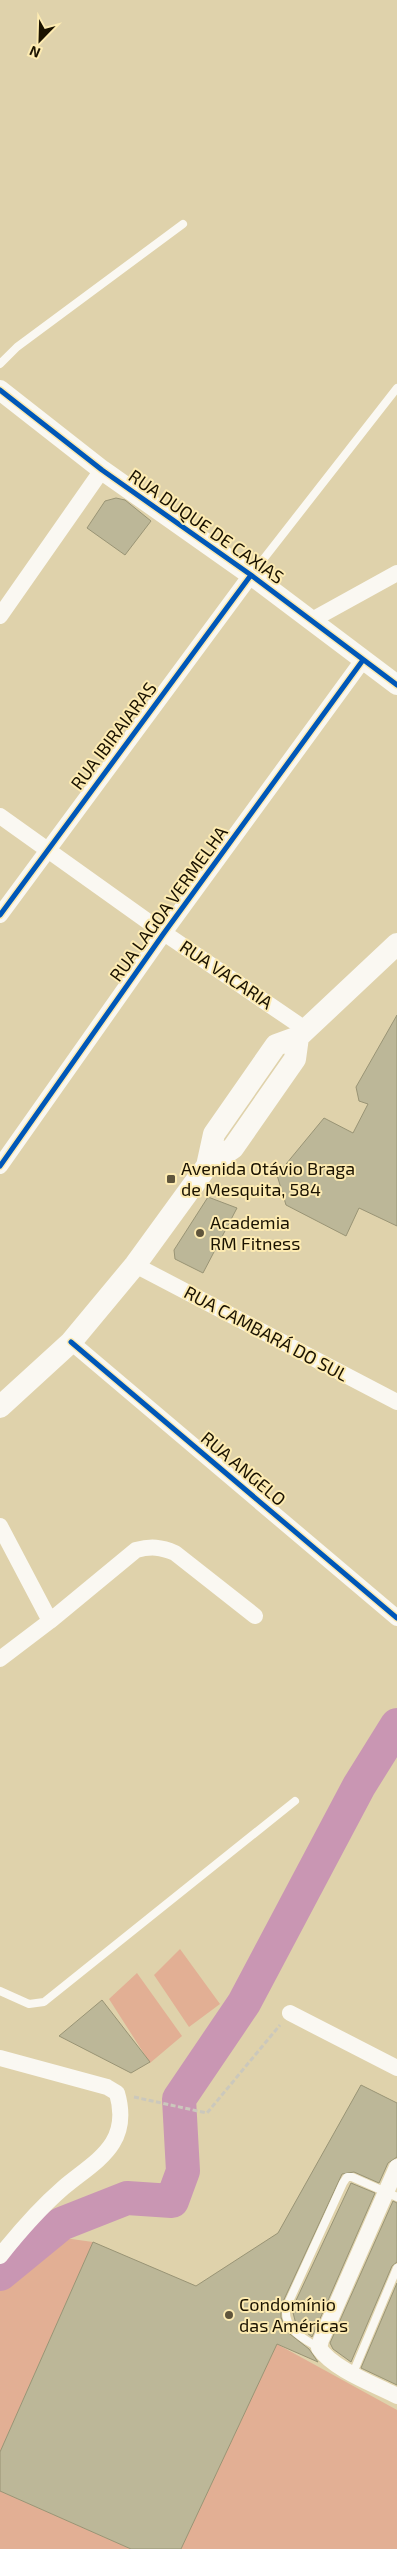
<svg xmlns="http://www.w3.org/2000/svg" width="397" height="2549" viewBox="0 0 397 2549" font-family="'Exo 2',sans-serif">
	<rect width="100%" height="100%" fill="#dfd2ab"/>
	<path fill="#e2af94" d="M 180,1949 L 220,2004 L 189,2027 L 154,1975 Z
		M 137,1973 L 182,2036 L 150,2063 L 109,1999 Z
		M 21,2232 L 93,2242 L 0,2452 L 0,2266 Z
		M 277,2344 L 397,2410 L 397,2549 L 181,2549 Z
		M 0,2491 L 131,2549 L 0,2549 Z"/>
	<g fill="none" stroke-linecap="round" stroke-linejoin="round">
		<path stroke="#c996b3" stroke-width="34" d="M 0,2274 L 61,2224 L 127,2198 L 172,2201 L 183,2171 L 179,2099 L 244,2003 L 359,1786 L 397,1725"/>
	</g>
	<path fill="#bcb798" stroke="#999475" d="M 116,498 L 125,500 L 151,521 L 125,555 L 87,528 L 105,501 Z
		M 397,1015 L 397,1226 L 359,1208 L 346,1236 L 286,1205 L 277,1175 L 324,1118 L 353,1133 L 368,1104 L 359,1101 L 356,1087 Z
		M 208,1197 L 237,1208 L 203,1273 L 175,1259 L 174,1250 Z
		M 102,2000 L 150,2062 L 131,2073 L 59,2036 Z
		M 361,2085 L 397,2103 L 397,2157 L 388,2163 L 379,2183 L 354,2172 L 342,2174 L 281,2306 L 281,2317 L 286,2331 L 309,2349 L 318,2362 L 277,2344 L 181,2549 L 131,2549 L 0,2491 L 0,2452 L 93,2242 L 196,2286 L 278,2233 Z
		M 351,2183 L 375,2193 L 312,2337 L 296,2324 L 292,2309 Z
		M 393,2201 L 397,2203 L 397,2262 L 392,2266 L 351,2362 L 333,2349 L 330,2343 Z
		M 397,2283 L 397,2385 L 361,2368 Z"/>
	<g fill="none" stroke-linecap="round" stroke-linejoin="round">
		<path stroke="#cbc8bc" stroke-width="3" stroke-dasharray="5 2.5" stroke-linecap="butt" d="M 134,2097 L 207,2113 L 280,2025"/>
		<path stroke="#faf8f2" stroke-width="8" d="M 0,364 L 17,347 L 183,224
			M 251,575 L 397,388
			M 0,1991 L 29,2004 L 44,2002 L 295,1801
			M 319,2348 C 303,2338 284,2330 286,2308 L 343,2183 L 347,2177 L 352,2177 L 397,2197
			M 353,2373 L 397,2268"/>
		<path stroke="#faf8f2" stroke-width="16" d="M 0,616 L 102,470
			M 312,620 L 397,573
			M 0,816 L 164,933 L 305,1029
			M 0,915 L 251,575
			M 0,1166 L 164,933 L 363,660
			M 135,1265 L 397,1402
			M 71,1342 L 397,1618
			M 0,1526 L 50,1621 L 0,1659
			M 50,1621 L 136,1550 C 151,1546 161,1547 175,1553 L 255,1616
			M 290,2013 L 397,2068
			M 0,2058 L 107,2087 L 117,2093 C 132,2145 95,2161 63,2188 C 40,2208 19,2232 0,2256
			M 397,2167 L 321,2340 L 319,2348 C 334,2370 374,2384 397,2396"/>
		<path stroke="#faf8f2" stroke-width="20" d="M 0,390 L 102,470 L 251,575 L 397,685"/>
		<path stroke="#faf8f2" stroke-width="22" d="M 207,1166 L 214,1134 L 276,1045 L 298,1037 L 397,944
			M 0,1407 L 71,1342 L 135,1265 L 207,1166 L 233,1148 L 295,1059 L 298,1037"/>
		<defs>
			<path id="cycleway" d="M 0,390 L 102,470 L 251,575 L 397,685
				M 0,915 L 251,575
				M 0,1166 L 164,933 L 363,660
				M 71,1342 L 397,1618"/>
		</defs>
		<use href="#cycleway" stroke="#fdebb2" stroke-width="8"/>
		<use href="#cycleway" stroke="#0057b8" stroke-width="5"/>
	</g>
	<g fill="#5f553c" stroke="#fdebb2" stroke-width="2">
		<rect x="166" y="1174" width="10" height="10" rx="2.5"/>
		<circle cx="200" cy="1233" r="5"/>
		<circle cx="229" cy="2315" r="5"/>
	</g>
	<g text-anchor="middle" stroke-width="4" stroke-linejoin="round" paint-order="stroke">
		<g font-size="18" fill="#1a1200" stroke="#fdebb2">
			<text transform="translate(206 527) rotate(35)" y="6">RUA DUQUE DE CAXIAS</text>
			<text transform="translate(114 736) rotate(-53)" y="6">RUA IBIRAIARAS</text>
			<text transform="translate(169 904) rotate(-54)" y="6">RUA LAGOA VERMELHA</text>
			<text transform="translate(226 975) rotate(34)" y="6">RUA VACARIA</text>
			<text transform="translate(266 1334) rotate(28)" y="6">RUA CAMBARÁ DO SUL</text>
			<text transform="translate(243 1469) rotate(40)" y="6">RUA ANGELO</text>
		</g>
		<g font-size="18" fill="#1a1200" stroke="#fdebb2" text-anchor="start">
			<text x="181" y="1175">Avenida Otávio Braga<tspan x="181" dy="21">de Mesquita, 584</tspan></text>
			<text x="210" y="1229">Academia<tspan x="210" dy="21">RM Fitness</tspan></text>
			<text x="239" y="2311">Condomínio<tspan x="239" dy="21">das Américas</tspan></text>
		</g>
	</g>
	<g transform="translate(40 40) rotate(203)" stroke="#fdebb2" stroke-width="4" paint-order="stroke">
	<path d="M0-4L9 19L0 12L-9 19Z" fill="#1a1200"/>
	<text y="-8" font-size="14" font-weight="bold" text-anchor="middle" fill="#1a1200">N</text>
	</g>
</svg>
